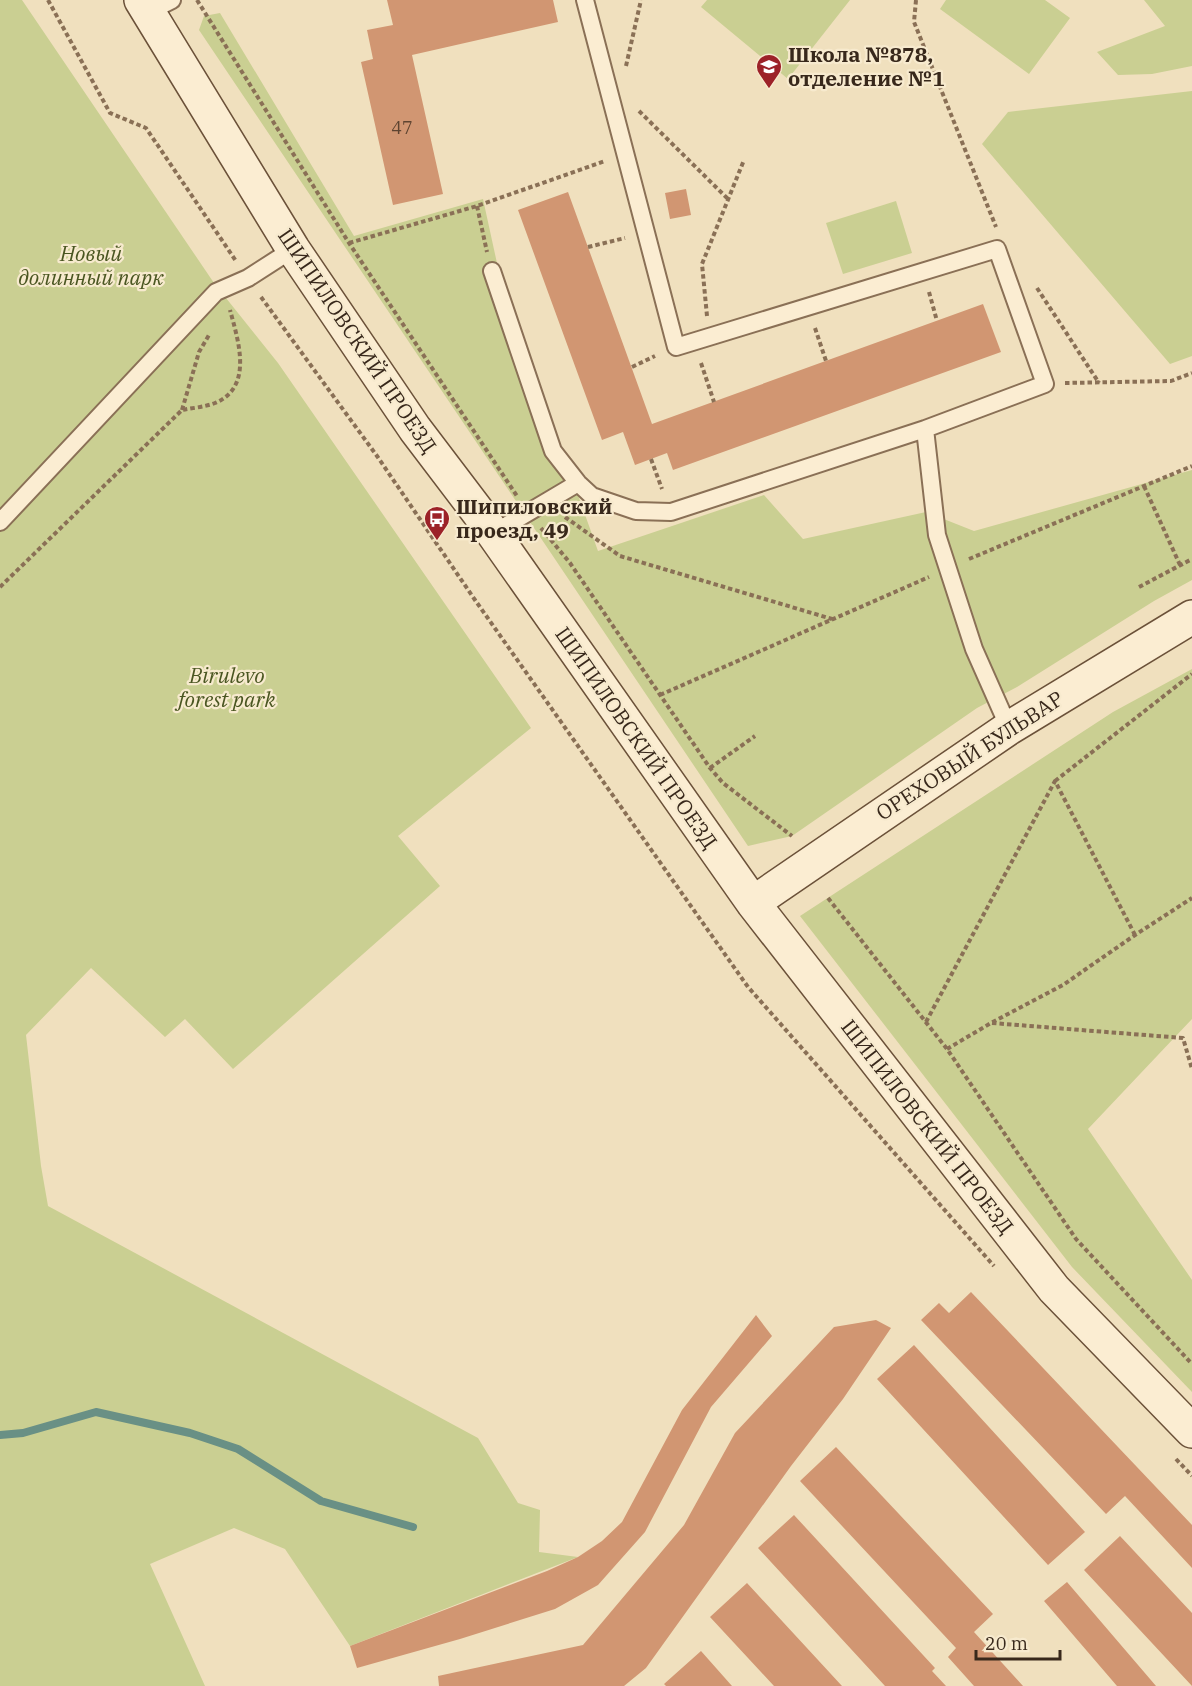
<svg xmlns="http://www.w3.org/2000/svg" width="1192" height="1686" viewBox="0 0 1192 1686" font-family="'IBM Plex Serif',serif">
	<rect width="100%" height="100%" fill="#f0e0be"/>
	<path fill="#cacf92" d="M 0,0 L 22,0 L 214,283 L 278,363 L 531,728 L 398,836 L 440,886 L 233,1069 L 185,1019 L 165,1037 L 91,968 L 26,1035 L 41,1166 L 48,1206 L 478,1438 L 518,1503 L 540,1510 L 539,1552 L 578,1557 L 350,1646 L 285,1549 L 234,1528 L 150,1564 L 205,1686 L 0,1686 Z
		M 707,0 L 850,0 L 788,79 L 701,7 Z
		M 946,0 L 1045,0 L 1070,18 L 1029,74 L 940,9 Z
		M 1144,0 L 1192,0 L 1192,66 L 1152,74 L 1118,75 L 1097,52 L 1165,26 Z
		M 220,13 L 354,236 L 483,199 L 500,277 L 598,551 L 764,495 L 803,539 L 926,512 L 974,531 L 1192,470 L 1192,580 L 1154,601 L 1017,687 L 977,708 L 792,836 L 748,846 L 199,30 L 204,16 Z
		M 1192,91 L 1192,356 L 1170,364 L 982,144 L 1008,112 Z
		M 896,201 L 912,253 L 843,274 L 826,223 Z
		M 1192,669 L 1192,1019 L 1088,1129 L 1192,1280 L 1192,1392 L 1072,1267 L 800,916 L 1113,712 Z"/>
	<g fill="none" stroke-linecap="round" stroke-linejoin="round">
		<path stroke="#699085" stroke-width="8" d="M 0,1435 L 23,1433 L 96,1412 L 190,1433 L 238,1449 L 321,1501 L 413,1527"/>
	</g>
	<path fill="#d19672" d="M 387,0 L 553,0 L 558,22 L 412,55 L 443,194 L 393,205 L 361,62 L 373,59 L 367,30 L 393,25 Z
		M 686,189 L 691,215 L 670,219 L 665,193 Z
		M 568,192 L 652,424 L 983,304 L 1001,352 L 673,470 L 667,453 L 635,465 L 623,432 L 602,440 L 518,210 Z
		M 971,1292 L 1192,1525 L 1192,1568 L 1125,1496 L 1106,1514 L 921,1320 L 939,1303 L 949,1313 Z
		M 756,1315 L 772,1336 L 711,1407 L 645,1532 L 598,1585 L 555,1609 L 460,1639 L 357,1668 L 350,1646 L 547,1571 L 578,1557 L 602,1541 L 622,1522 L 682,1410 Z
		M 876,1320 L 891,1328 L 843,1399 L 791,1466 L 646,1668 L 624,1686 L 439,1686 L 438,1676 L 583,1645 L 684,1525 L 735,1433 L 834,1327 Z
		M 914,1345 L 1085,1532 L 1048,1565 L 877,1379 Z
		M 836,1447 L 993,1614 L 974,1632 L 1023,1686 L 974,1686 L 948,1657 L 956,1648 L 800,1481 Z
		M 794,1515 L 935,1668 L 932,1671 L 946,1686 L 885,1686 L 758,1548 Z
		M 1120,1536 L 1192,1613 L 1192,1686 L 1084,1570 Z
		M 1067,1582 L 1156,1686 L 1117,1686 L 1044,1601 Z
		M 747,1583 L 842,1686 L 774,1686 L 710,1617 Z
		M 701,1651 L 732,1686 L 666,1686 L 664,1684 Z"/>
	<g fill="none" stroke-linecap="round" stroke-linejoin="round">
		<defs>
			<path id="lane" d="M 148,12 L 172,0
				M 492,271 L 553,451 L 578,483 L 592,496 L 636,511 L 671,512 L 925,429 L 1045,384 L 997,249 L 676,347 L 585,0
				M 925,429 L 937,535 L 974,649 L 1009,728
				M 0,522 L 216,292 L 248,278 L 293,249
				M 492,534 L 578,483"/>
			<path id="secondary" d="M 141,0 L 293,249 L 415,429 L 478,512 L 753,903 L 1054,1289 L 1192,1431
				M 753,903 L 1009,728 L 1192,617"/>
		</defs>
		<use href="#lane" stroke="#8a7056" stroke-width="20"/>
		<use href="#secondary" stroke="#6b5139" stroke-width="36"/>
		<path stroke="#8a7056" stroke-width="4" stroke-dasharray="4.5 3" stroke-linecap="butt" d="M 48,0 L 110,113 L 146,128 L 236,261
			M 197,0 L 349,243 L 517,496
			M 916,0 L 914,22 L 996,227
			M 626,66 L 641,0
			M 639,111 L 728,199
			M 477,206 L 487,252
			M 349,243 L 477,206 L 605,161
			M 588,247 L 625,238
			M 1037,288 L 1099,383
			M 929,292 L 937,321
			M 261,297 L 377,456 L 475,600 L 748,987 L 994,1266
			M 707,316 L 702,264 L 744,160
			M 815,328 L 826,361
			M 701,363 L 714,402
			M 632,367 L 655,356
			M 1065,383 L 1171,381 L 1192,373
			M 182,410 L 199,352 L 209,335
			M 651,459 L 662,489
			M 1144,486 L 1180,565
			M 565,517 L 620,556 L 832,619
			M 541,528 L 570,563 L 710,768 L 723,783 L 792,836
			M 969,559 L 1192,466
			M 0,587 L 182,410 C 192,408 205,407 215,403 C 254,387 238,340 230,310
			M 1139,587 L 1192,559
			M 660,695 L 929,577
			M 710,768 L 755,736
			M 1055,781 L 1192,674
			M 828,898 L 947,1049 L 1076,1239 L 1192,1364
			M 926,1022 L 1055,781 L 1135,935
			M 992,1023 L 1183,1038 L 1192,1069
			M 947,1049 L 991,1023 L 1063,985 L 1135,935 L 1192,898
			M 1176,1459 L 1192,1476"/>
		<use href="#lane" stroke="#fbedd2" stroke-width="16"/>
		<use href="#secondary" stroke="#fbedd2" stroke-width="33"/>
	</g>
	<defs>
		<symbol id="school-pin" viewBox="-11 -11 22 30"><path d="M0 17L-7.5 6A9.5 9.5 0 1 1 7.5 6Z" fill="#9c2228" stroke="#f7eace"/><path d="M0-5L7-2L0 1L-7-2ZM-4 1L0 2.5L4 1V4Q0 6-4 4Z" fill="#fff"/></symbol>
		<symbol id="bus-pin" viewBox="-11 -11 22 30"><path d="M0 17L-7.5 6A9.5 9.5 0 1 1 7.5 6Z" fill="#9c2228" stroke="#f7eace"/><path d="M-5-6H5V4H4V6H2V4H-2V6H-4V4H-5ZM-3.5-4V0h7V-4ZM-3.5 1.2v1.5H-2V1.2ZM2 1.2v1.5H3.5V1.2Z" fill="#fff"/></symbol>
	</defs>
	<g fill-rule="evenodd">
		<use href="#school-pin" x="754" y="52" width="30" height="40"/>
		<use href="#bus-pin" x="422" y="504" width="30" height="40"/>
	</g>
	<g text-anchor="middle" stroke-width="4.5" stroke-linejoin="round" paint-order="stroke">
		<g font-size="18" fill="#5e4431">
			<text x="402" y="134">47</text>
		</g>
		<g font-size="21" font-weight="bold" fill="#38281b" stroke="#f7eace" text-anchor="start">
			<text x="788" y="62">Школа №878,<tspan x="788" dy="24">отделение №1</tspan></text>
			<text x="456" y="514">Шипиловский<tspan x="456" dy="24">проезд, 49</tspan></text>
		</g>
		<g font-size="21" font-style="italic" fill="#4a5621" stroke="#f7eace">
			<text x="91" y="261">Новый<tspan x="91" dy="24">долинный парк</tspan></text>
			<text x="227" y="683">Birulevo<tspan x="227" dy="24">forest park</tspan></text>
		</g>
		<g font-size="21" fill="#38281b" stroke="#f7eace">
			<text transform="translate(357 341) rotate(56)" y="7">ШИПИЛОВСКИЙ ПРОЕЗД</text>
			<text transform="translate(636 738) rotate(55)" y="7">ШИПИЛОВСКИЙ ПРОЕЗД</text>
			<text transform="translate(970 756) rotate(-33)" y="7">ОРЕХОВЫЙ БУЛЬВАР</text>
			<text transform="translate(927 1127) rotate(52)" y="7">ШИПИЛОВСКИЙ ПРОЕЗД</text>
		</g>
	</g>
	<path d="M976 1650v9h84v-9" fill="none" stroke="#38281b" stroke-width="3"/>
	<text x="985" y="1650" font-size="18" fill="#38281b" stroke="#f7eace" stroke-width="4.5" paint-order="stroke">20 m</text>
</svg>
